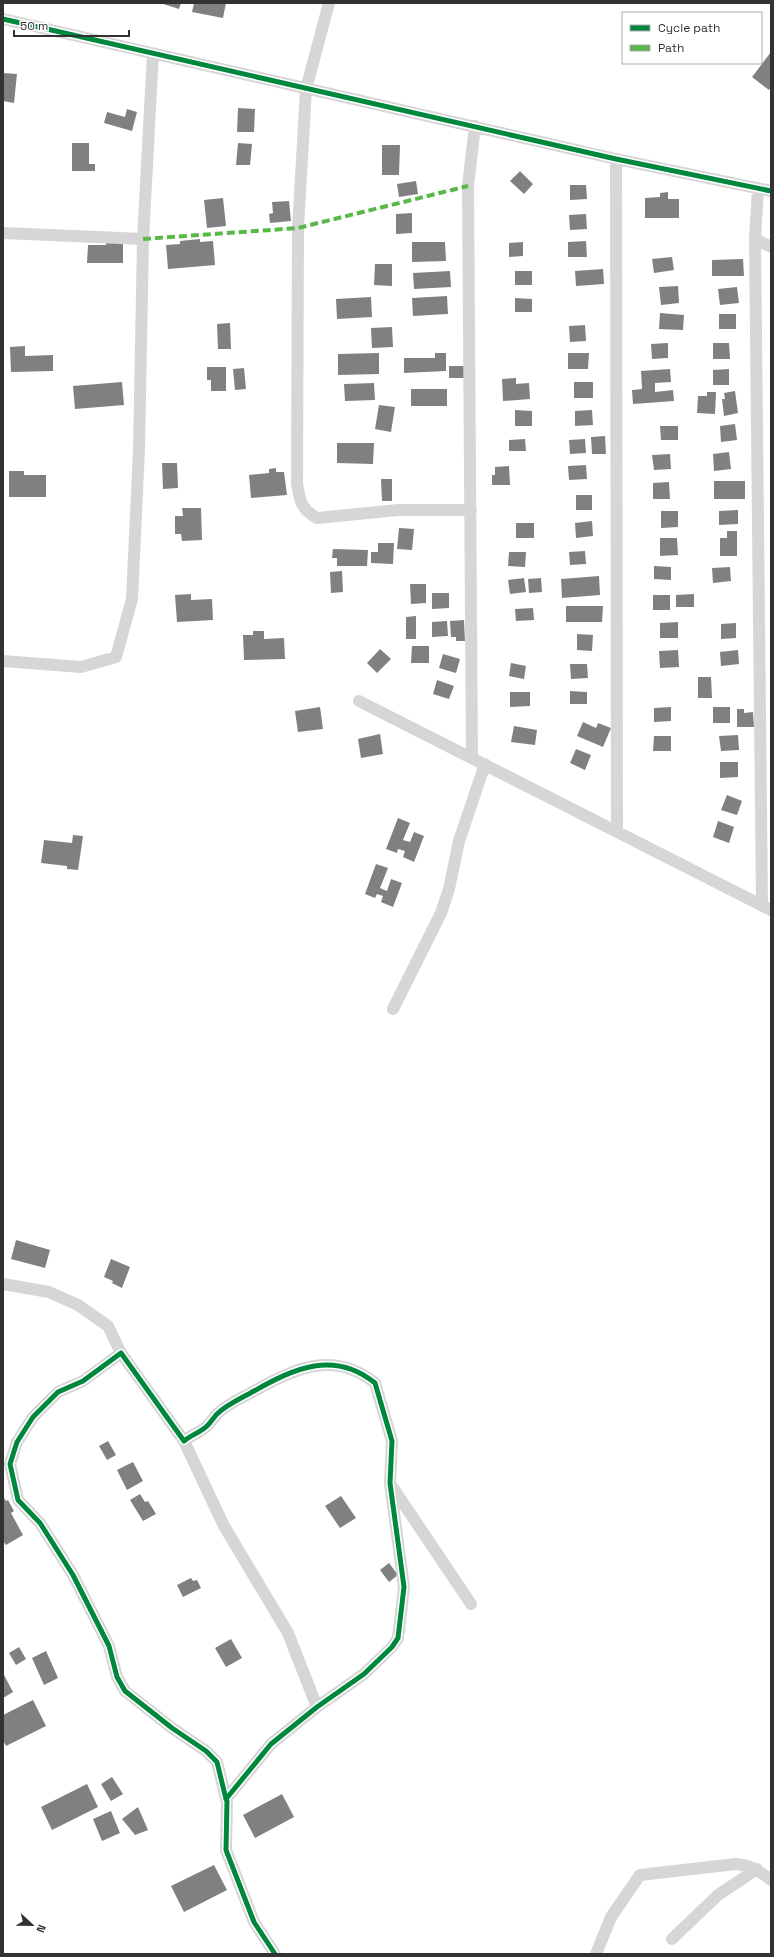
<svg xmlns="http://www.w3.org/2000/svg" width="774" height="1957" viewBox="0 0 774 1957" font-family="'Space Grotesk',sans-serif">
	<rect width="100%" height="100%" fill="#fff"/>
	<path fill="#808080" d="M 160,3 L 181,3 L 179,9 Z
		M 194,3 L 226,3 L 223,18 L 192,12 Z
		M 771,52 L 771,87 L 769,90 L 752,77 Z
		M 3,73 L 17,74 L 14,103 L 3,101 Z
		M 238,108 L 255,109 L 254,132 L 237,132 Z
		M 127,109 L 137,112 L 132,131 L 104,123 L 107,112 L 125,117 Z
		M 72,143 L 89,143 L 89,164 L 95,164 L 95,171 L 72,171 Z
		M 238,143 L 252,144 L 250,165 L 236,165 Z
		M 382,145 L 400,145 L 399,175 L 382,175 Z
		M 520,171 L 533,184 L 524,194 L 510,181 Z
		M 416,181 L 418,194 L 399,197 L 397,184 Z
		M 570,185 L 586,185 L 587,199 L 570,200 Z
		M 668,192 L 668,199 L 679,199 L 679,218 L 645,218 L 645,198 L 660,197 L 660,193 Z
		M 223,198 L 226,226 L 207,228 L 204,200 Z
		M 289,201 L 291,221 L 270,223 L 269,214 L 273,213 L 272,202 Z
		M 412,213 L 412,233 L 396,234 L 396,214 Z
		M 586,214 L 587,229 L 570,230 L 569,215 Z
		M 106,238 L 123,238 L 123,263 L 87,263 L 88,245 L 106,245 Z
		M 200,239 L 200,242 L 213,241 L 215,265 L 168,269 L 166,245 L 180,244 L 180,241 Z
		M 586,241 L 587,257 L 568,257 L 568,242 Z
		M 412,242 L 445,242 L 446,261 L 412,262 Z
		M 523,242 L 523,256 L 509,257 L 509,243 Z
		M 672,257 L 674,270 L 654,273 L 652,259 Z
		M 743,259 L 744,276 L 712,276 L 712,260 Z
		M 375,264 L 392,264 L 392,286 L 374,285 Z
		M 603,269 L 604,284 L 576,286 L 575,271 Z
		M 450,271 L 451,287 L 414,289 L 413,273 Z
		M 515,271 L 532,271 L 532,285 L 515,285 Z
		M 678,286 L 679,303 L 661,305 L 659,287 Z
		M 737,287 L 739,303 L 720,305 L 718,289 Z
		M 447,296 L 448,314 L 413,316 L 412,298 Z
		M 371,297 L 372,317 L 337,319 L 336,299 Z
		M 515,298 L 532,299 L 532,312 L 515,312 Z
		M 660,313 L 684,315 L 683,330 L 659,329 Z
		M 719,314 L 736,314 L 736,329 L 719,329 Z
		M 230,323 L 231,349 L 218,349 L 217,324 Z
		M 585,325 L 586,341 L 570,342 L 569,326 Z
		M 392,327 L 393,347 L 372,348 L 371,328 Z
		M 668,343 L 668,358 L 652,359 L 651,344 Z
		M 713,343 L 729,343 L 730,359 L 713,359 Z
		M 25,346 L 25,356 L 53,355 L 53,371 L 11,372 L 10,347 Z
		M 379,353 L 379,374 L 338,375 L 338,354 Z
		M 435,353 L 446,353 L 446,371 L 404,373 L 404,358 L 435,358 Z
		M 568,353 L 589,353 L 588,369 L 568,369 Z
		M 449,366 L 468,366 L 468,378 L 449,378 Z
		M 207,367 L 226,367 L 226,391 L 211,391 L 211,380 L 207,380 Z
		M 244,368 L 246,389 L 235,390 L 233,369 Z
		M 670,369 L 671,382 L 655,383 L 655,392 L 673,390 L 674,401 L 633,404 L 632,390 L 642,389 L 641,371 Z
		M 729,369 L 729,385 L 713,385 L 713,370 Z
		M 516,378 L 516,384 L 529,383 L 530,399 L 503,401 L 502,379 Z
		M 122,382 L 124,405 L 75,409 L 73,386 Z
		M 574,382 L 593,382 L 593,398 L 574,398 Z
		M 374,383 L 375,400 L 345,401 L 344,384 Z
		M 411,389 L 447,389 L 447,406 L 411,406 Z
		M 735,391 L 738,413 L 724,416 L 722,399 L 725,399 L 724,393 Z
		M 707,392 L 716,392 L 715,414 L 697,413 L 698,396 L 707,396 Z
		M 379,405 L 395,407 L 391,432 L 375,429 Z
		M 515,410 L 532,411 L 532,426 L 515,426 Z
		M 592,410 L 593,425 L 575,426 L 575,411 Z
		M 735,424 L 737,440 L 721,442 L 720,426 Z
		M 660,426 L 678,426 L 678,440 L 661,440 Z
		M 605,436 L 606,454 L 592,454 L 591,437 Z
		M 525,439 L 526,451 L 509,451 L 509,440 Z
		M 585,439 L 586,453 L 570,454 L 569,440 Z
		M 337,443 L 374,443 L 373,464 L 337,463 Z
		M 729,452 L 731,469 L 714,471 L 713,454 Z
		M 670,454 L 671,469 L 654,470 L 652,455 Z
		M 162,463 L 177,463 L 178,488 L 163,489 Z
		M 586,465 L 587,479 L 569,480 L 568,466 Z
		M 509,466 L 510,485 L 492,485 L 492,475 L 495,475 L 495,467 Z
		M 276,468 L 276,472 L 284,472 L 287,495 L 251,498 L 249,475 L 269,473 L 269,469 Z
		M 9,471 L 24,471 L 24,475 L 46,475 L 46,497 L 9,497 Z
		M 381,479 L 392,479 L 392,501 L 382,501 Z
		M 714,481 L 745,481 L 745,499 L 714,499 Z
		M 669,482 L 670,499 L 653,499 L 653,483 Z
		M 576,495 L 592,495 L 592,510 L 576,510 Z
		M 182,508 L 201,508 L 202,540 L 182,541 L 181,534 L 175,534 L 175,516 L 183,516 Z
		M 738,510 L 738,524 L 719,525 L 719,511 Z
		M 661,511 L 678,511 L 678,527 L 661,528 Z
		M 592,521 L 593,536 L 576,538 L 575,523 Z
		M 516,523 L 534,523 L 534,538 L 516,538 Z
		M 399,528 L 414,529 L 412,550 L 397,549 Z
		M 727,531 L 737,531 L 737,556 L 720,556 L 720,538 L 727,538 Z
		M 660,538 L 677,538 L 678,555 L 660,556 Z
		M 378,543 L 394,543 L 393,564 L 371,563 L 371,552 L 378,552 Z
		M 333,549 L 368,550 L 367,566 L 337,566 L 337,558 L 332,558 Z
		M 585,551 L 586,564 L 570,565 L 569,552 Z
		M 509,552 L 526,552 L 525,567 L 508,566 Z
		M 654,566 L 671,567 L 671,580 L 654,579 Z
		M 730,567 L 731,581 L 713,583 L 712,568 Z
		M 342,571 L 343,592 L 331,593 L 330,572 Z
		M 599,576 L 600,595 L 562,598 L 561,579 Z
		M 524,578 L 526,592 L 510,594 L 508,580 Z
		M 541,578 L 542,592 L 529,593 L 528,579 Z
		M 410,584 L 426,584 L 426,603 L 411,604 Z
		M 432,593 L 449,593 L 449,608 L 432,609 Z
		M 191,594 L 191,600 L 212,599 L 213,620 L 177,622 L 175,595 Z
		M 694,594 L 694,607 L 676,607 L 676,595 Z
		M 653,595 L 670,595 L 670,610 L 653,610 Z
		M 566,606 L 603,606 L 602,622 L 566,622 Z
		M 533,608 L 534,620 L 516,621 L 515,609 Z
		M 416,616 L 416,639 L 406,639 L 406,617 Z
		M 464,620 L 465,641 L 456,641 L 456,637 L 451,637 L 450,621 Z
		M 447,621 L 448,636 L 432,637 L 432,622 Z
		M 678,622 L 678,638 L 660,638 L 660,623 Z
		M 736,623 L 736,638 L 721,639 L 721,624 Z
		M 253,631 L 264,631 L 264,639 L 284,638 L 285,659 L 244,660 L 243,635 L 253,635 Z
		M 577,634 L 593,635 L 592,651 L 577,650 Z
		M 412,646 L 429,646 L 429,663 L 411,663 Z
		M 380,649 L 391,659 L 377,673 L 367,663 Z
		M 678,650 L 679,667 L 660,668 L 659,651 Z
		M 738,650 L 739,664 L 721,666 L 720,652 Z
		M 443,654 L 460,659 L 456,673 L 439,668 Z
		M 511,663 L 526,666 L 524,679 L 509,676 Z
		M 570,664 L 587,664 L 588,678 L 571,679 Z
		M 698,677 L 711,677 L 712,698 L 698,698 Z
		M 437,680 L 454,686 L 449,699 L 433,694 Z
		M 570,691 L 587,692 L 587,704 L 570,704 Z
		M 510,692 L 530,692 L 530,706 L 510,707 Z
		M 320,707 L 323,729 L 298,732 L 295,711 Z
		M 671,707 L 671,721 L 654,722 L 654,708 Z
		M 713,707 L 730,707 L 730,723 L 713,723 Z
		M 737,709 L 744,709 L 744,713 L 753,712 L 754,727 L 737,727 Z
		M 583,722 L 596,728 L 598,723 L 611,728 L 603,747 L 577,736 Z
		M 514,726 L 537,730 L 535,745 L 511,742 Z
		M 380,734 L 383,754 L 361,758 L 358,739 Z
		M 738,735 L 739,750 L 721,751 L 719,736 Z
		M 654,736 L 671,736 L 671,751 L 653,751 Z
		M 576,749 L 591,755 L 585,770 L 570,763 Z
		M 720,762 L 738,762 L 738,777 L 720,778 Z
		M 727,795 L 742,801 L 737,815 L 721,810 Z
		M 398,818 L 410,823 L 403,840 L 410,842 L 414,832 L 424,836 L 414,862 L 403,857 L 405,851 L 398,849 L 397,853 L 386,849 Z
		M 718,821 L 734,827 L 729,843 L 713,837 Z
		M 73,835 L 83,836 L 78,870 L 67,869 L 67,866 L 41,863 L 44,840 L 72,843 Z
		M 376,864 L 388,868 L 380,888 L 387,891 L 391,879 L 402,883 L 393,907 L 381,902 L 383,896 L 377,894 L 375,898 L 365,894 Z
		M 16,1240 L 50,1250 L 45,1268 L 11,1259 Z
		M 111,1259 L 130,1267 L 122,1288 L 112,1283 L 113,1281 L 104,1277 Z
		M 108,1441 L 116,1455 L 107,1460 L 99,1446 Z
		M 133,1462 L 143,1481 L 127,1490 L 117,1470 Z
		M 140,1494 L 145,1502 L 148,1501 L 156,1514 L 143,1521 L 130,1500 Z
		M 3,1496 L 6,1501 L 8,1500 L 14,1511 L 11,1513 L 23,1535 L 6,1545 L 3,1541 Z
		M 341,1496 L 356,1518 L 340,1528 L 325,1506 Z
		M 389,1563 L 398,1575 L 389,1582 L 380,1570 Z
		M 191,1578 L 193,1581 L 197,1580 L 201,1588 L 183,1597 L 177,1585 Z
		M 231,1639 L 242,1658 L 226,1667 L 215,1648 Z
		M 19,1647 L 26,1659 L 16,1665 L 9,1653 Z
		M 46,1651 L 58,1678 L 44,1685 L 32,1658 Z
		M 3,1673 L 13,1692 L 3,1698 Z
		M 33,1700 L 46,1726 L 6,1746 L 3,1740 L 3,1715 Z
		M 112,1777 L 123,1794 L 111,1801 L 101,1784 Z
		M 87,1784 L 98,1807 L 52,1830 L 41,1807 Z
		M 282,1794 L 294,1817 L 255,1838 L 243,1815 Z
		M 138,1807 L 148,1830 L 135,1835 L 122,1819 Z
		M 111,1811 L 120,1833 L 102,1841 L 93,1819 Z
		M 214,1865 L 227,1890 L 184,1912 L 171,1886 Z"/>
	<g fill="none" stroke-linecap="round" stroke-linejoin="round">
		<path stroke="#d6d6d6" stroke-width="12" d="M 329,3 L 306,89 L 298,228 L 297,484 C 300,501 301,509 317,518 L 398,510 L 471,510
			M 3,19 L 616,159 L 771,191
			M 616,159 L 617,831
			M 758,188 L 755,239 L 762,905
			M 3,233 L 143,239
			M 755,239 L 771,247
			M 3,661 L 81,667 L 116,657 L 132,599 L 139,450 L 143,239 L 153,54
			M 359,701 L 771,910
			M 472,758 L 468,186 L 475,126
			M 393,1009 L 441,913 L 449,889 L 459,841 L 485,764
			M 3,1284 L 49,1292 L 78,1305 L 108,1326 L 121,1353
			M 184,1441 L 224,1526 L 288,1633 L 317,1707
			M 391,1485 L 471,1604
			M 226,1799 L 271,1744 L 317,1707 L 364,1674 L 392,1647 L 398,1638 L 404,1587 L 390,1483 L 392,1441 L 375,1383 C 334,1350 295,1368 254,1391 C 242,1398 227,1404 217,1414 C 214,1417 211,1422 207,1426 C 201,1432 191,1435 184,1441 L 121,1353 L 83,1381 L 58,1392 L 33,1417 L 17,1442 L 10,1464 L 18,1500 L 40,1523 L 73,1575 L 109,1646 L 117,1677 L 125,1691 L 172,1728 L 206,1751 L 217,1762 L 226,1799 L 227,1801 L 226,1850 L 254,1922 L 275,1954
			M 672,1939 L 718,1895 L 757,1869
			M 596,1954 L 611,1917 L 640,1875 L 736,1864 C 750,1865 760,1871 771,1880"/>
		<path stroke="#58b947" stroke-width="4" stroke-dasharray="8 4" stroke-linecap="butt" d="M 143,239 L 298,228 L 468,186"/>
		<defs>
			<path id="cycleway" d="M 3,19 L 616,159 L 771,191
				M 226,1799 L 271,1744 L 317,1707 L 364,1674 L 392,1647 L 398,1638 L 404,1587 L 390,1483 L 392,1441 L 375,1383 C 334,1350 295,1368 254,1391 C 242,1398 227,1404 217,1414 C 214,1417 211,1422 207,1426 C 201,1432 191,1435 184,1441 L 121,1353 L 83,1381 L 58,1392 L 33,1417 L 17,1442 L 10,1464 L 18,1500 L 40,1523 L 73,1575 L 109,1646 L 117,1677 L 125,1691 L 172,1728 L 206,1751 L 217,1762 L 226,1799 L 227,1801 L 226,1850 L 254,1922 L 275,1954"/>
		</defs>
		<use href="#cycleway" stroke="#fff" stroke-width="8"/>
		<use href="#cycleway" stroke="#00873e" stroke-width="5"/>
	</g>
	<rect width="774" height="1957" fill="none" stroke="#323232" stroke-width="8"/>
	<rect x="622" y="12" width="140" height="52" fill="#ffffff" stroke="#adadad"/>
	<rect x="630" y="25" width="20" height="6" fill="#00873e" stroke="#adadad"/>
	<text x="658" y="32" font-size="12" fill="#323232">Cycle path</text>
	<rect x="630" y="45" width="20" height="6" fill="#58b947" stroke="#adadad"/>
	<text x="658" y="52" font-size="12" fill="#323232">Path</text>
	<g transform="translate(32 1925) rotate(112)" stroke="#ffffff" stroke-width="3" paint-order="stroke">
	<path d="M0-3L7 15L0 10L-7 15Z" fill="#323232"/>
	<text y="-6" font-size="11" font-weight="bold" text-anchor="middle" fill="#323232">N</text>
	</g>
	<path d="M14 30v6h115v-6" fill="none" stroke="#323232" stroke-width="2"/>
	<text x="20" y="30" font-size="12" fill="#323232" stroke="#ffffff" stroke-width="3" paint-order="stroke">50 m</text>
</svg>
